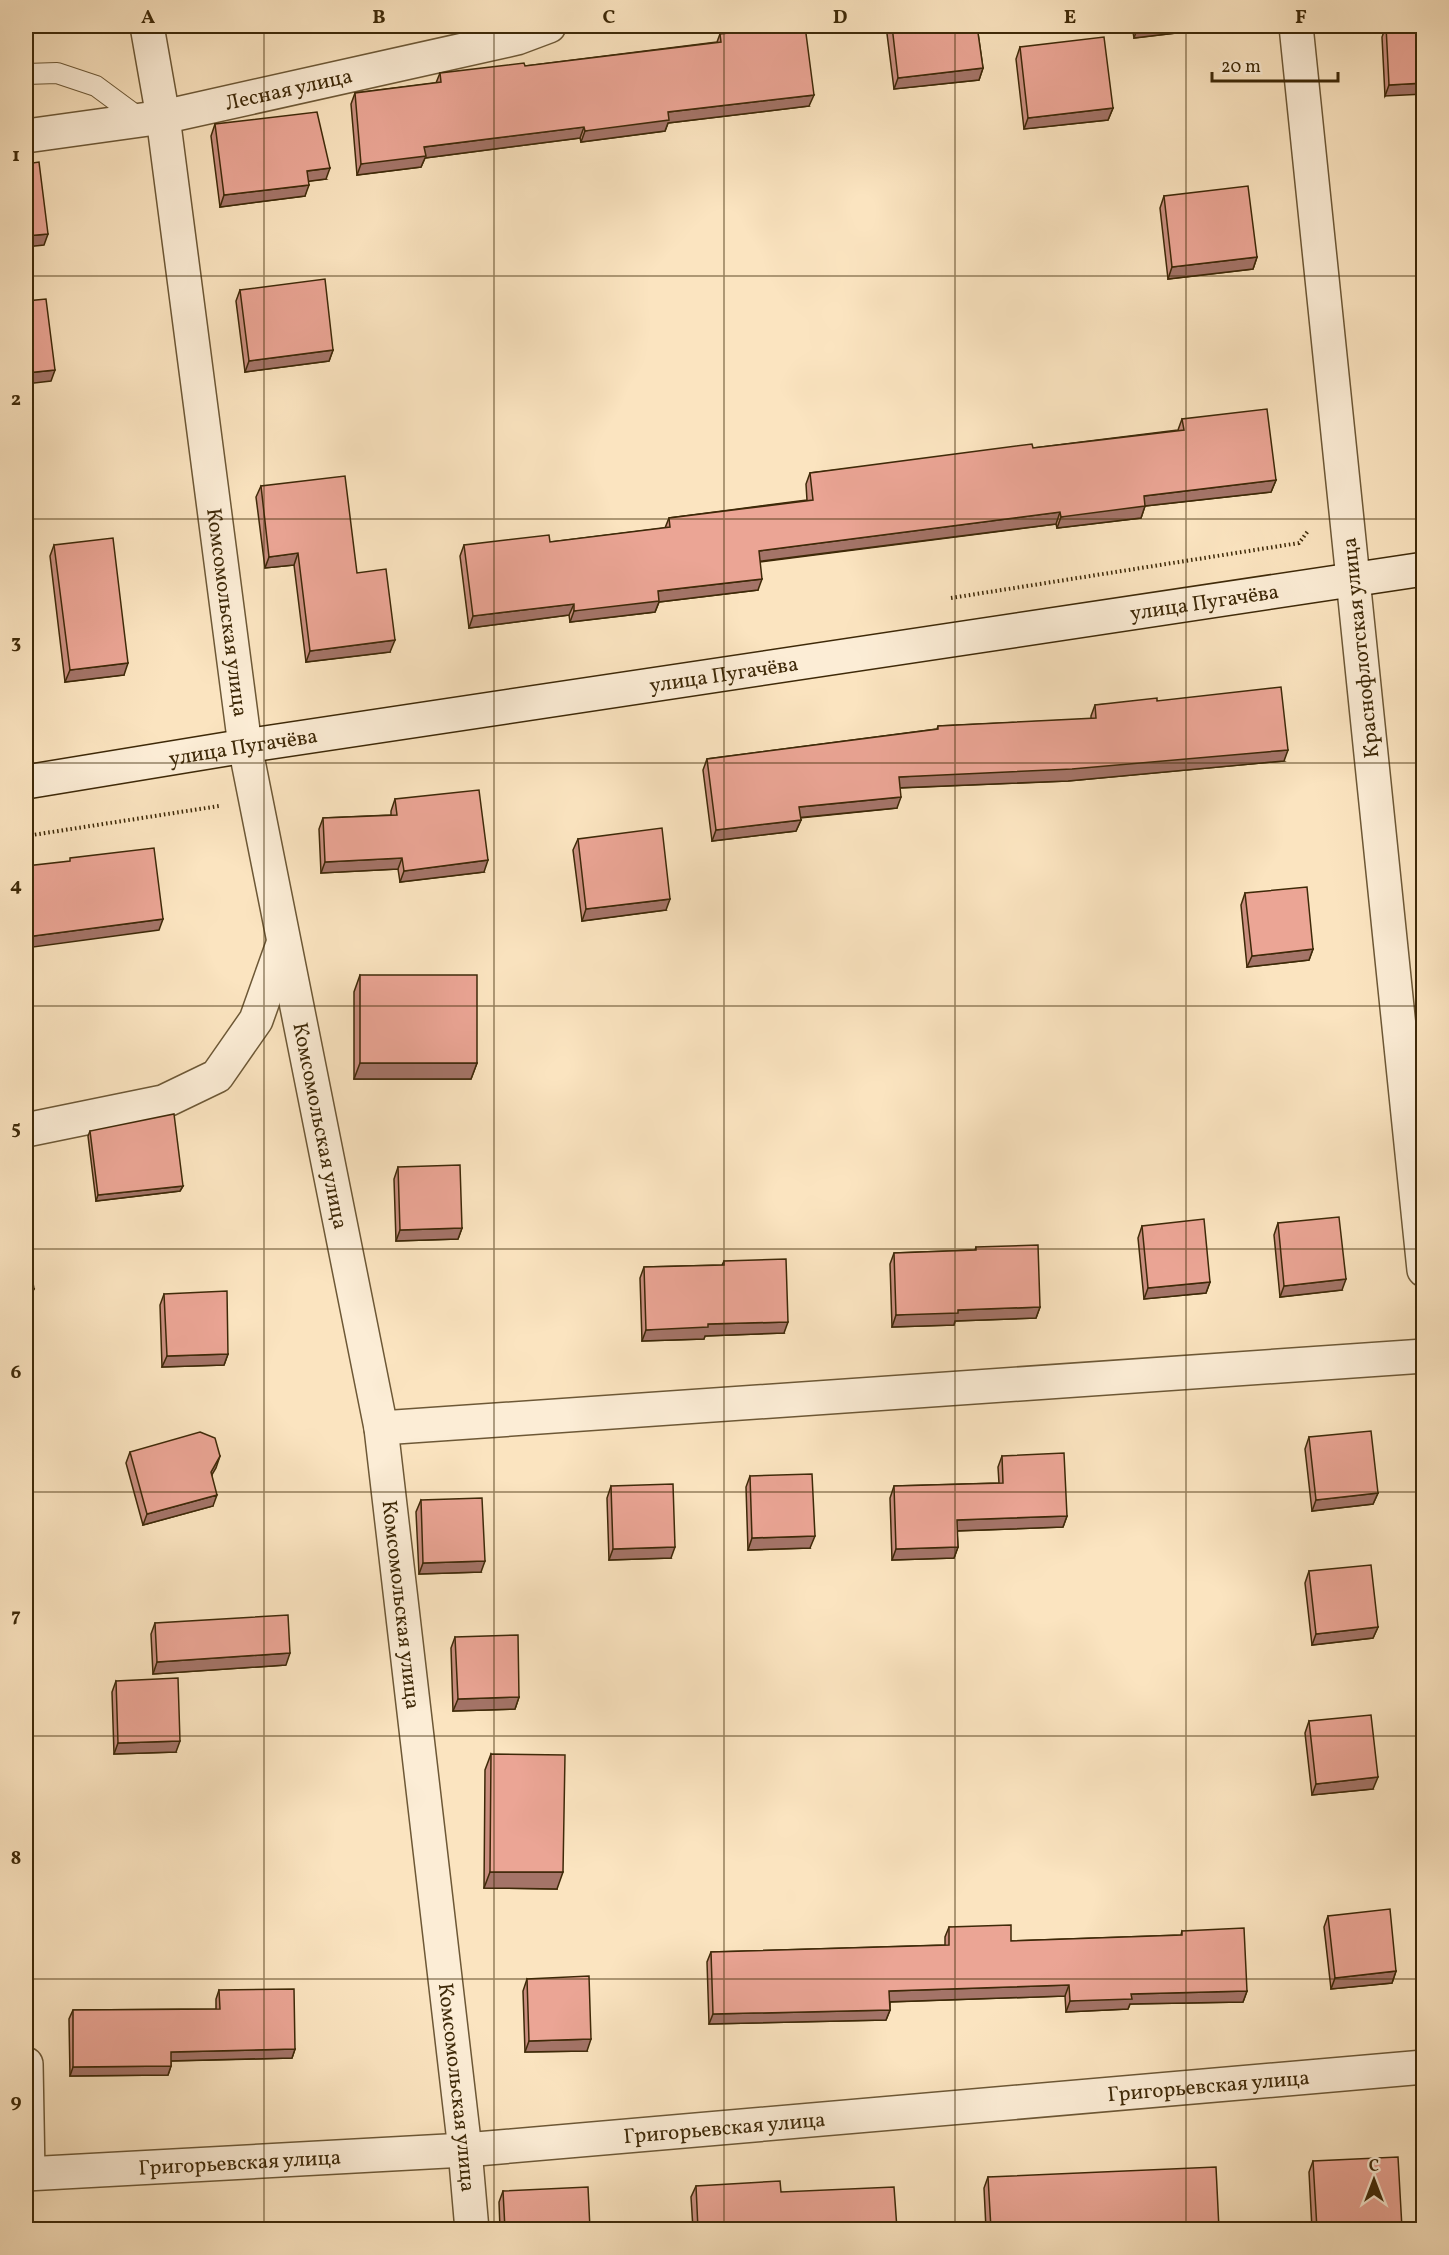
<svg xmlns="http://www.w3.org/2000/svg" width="1449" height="2255" viewBox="0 0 1449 2255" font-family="Vollkorn,serif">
	<rect width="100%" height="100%" fill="#fbe4c0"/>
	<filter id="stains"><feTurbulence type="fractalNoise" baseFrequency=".00333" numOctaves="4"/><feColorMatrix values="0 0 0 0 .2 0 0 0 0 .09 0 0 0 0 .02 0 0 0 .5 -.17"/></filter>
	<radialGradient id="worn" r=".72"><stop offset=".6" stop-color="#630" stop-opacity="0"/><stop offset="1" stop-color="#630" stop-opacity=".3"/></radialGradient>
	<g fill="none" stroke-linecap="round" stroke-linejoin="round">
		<defs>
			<path id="service" d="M 26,74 L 57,73 L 96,86 L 142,120"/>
			<g id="minor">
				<path id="s1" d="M 147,26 L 163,117 L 245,746 L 381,1428 L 465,2150 L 472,2230"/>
				<path id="s2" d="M 26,136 L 163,117 L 517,38 L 549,26"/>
				<path d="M 1353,579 L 1424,1270"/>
				<path d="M 26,1130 L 163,1102 L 217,1076 L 256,1020 L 283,944"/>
				<path d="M 381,1428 L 1424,1356"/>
				<path d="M 26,2064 L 28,2174"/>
				<path id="s3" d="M 26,2174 L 465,2150 L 1424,2067"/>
			</g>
			<path id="tertiary" d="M 1296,26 L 1353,579"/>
			<g id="secondary">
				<path id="s4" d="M 26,782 L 245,746 L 1424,569"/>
			</g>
		</defs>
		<use href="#service" stroke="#6d5836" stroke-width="22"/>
		<use href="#minor" stroke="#6d5836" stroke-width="36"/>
		<use href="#tertiary" stroke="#6d5836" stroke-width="36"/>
		<use href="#secondary" stroke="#3e2908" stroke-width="36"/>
		<path stroke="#3e2908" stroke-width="4" stroke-dasharray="1.5 3" stroke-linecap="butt" d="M 951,598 L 1299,543 L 1308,531
			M 26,836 L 219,806"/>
		<use href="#service" stroke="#fcedd6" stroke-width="20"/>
		<use href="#minor" stroke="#fcedd6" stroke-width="33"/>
		<use href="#tertiary" stroke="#fcedd6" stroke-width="33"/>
		<use href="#secondary" stroke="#fcedd6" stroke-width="33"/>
	</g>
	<path fill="#ca8e80" stroke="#3e2908" stroke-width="1.5" d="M 886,26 L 977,26 L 983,68 L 979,80 L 894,89 Z
		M 1132,26 L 1219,26 L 1218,28 L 1134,38 Z
		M 1386,26 L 1424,26 L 1385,96 L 1382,37 Z
		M 720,34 L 809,106 L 668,123 L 665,131 L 581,142 L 580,138 L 425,158 L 421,167 L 357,175 L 351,104 L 355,93 L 436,83 L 440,73 L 525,66 L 717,42 Z
		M 1020,47 L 1113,108 L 1108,120 L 1024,129 L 1016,59 Z
		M 215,124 L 326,179 L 308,181 L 305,196 L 220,207 L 211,136 Z
		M 1421,164 L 1424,164 L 1424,235 L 1420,235 L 1417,176 Z
		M 1164,196 L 1257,257 L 1253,269 L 1168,279 L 1160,208 Z
		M 240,290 L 333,350 L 329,361 L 245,372 L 236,301 Z
		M 1182,419 L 1276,480 L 1271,492 L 1145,506 L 1141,518 L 1057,528 L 1056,524 L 760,562 L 758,590 L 659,602 L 655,612 L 570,622 L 569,615 L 469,628 L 460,556 L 464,545 L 550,542 L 665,528 L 669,518 L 807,500 L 806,484 L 810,473 L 1033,448 L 1178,430 Z
		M 261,486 L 390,652 L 306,662 L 294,565 L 265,568 L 256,497 Z
		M 54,545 L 124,675 L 65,682 L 50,556 Z
		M 1157,701 L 1284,761 L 1068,781 L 900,788 L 897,808 L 800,818 L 801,820 L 796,831 L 712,841 L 703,770 L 707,759 L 937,729 L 938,726 L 1091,719 L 1091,716 L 1095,705 Z
		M 395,799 L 484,872 L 400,882 L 398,869 L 321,873 L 319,829 L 323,818 L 391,815 L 391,811 Z
		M 578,839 L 666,910 L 582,921 L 573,850 Z
		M 1245,893 L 1313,949 L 1309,960 L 1247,967 L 1241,905 Z
		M 360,975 L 477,1063 L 471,1079 L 354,1079 L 354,992 Z
		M 90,1131 L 183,1186 L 180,1191 L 96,1201 L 88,1136 Z
		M 398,1167 L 462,1228 L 458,1239 L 396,1241 L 394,1179 Z
		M 1278,1223 L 1342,1290 L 1280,1297 L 1274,1235 Z
		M 1142,1226 L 1210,1282 L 1206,1293 L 1144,1299 L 1138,1238 Z
		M 976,1247 L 1040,1307 L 1036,1318 L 955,1321 L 954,1325 L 892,1327 L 890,1264 L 894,1253 L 975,1250 Z
		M 724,1261 L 784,1333 L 705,1336 L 704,1339 L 642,1341 L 640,1278 L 644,1267 L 722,1265 Z
		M 164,1294 L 228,1354 L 224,1365 L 162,1367 L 160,1305 Z
		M 1309,1437 L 1378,1493 L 1373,1504 L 1312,1511 L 1305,1449 Z
		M 130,1452 L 220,1456 L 212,1474 L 213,1506 L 143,1525 L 126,1463 Z
		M 1002,1456 L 1067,1516 L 1063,1527 L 957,1531 L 958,1547 L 954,1558 L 892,1560 L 890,1498 L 894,1486 L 999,1483 L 998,1467 Z
		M 750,1476 L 810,1548 L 748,1550 L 746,1487 Z
		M 611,1486 L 671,1558 L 609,1560 L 607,1498 Z
		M 421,1500 L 481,1572 L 419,1574 L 416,1512 Z
		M 1309,1571 L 1378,1627 L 1373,1638 L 1312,1645 L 1305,1583 Z
		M 155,1623 L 286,1665 L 153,1674 L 151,1634 Z
		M 455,1637 L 519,1697 L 515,1709 L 453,1711 L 451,1648 Z
		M 116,1681 L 176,1752 L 114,1754 L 112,1692 Z
		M 1309,1721 L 1373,1789 L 1312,1795 L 1305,1733 Z
		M 491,1754 L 557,1889 L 484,1888 L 485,1770 Z
		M 1328,1916 L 1396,1971 L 1392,1983 L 1331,1989 L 1324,1927 Z
		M 949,1927 L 1011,1941 L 1181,1935 L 1182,1931 L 1247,1991 L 1243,2002 L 1130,2004 L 1128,2009 L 1066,2012 L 1065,1996 L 890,2002 L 890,2010 L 886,2020 L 709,2024 L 707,1962 L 711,1952 L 945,1945 L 945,1937 Z
		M 527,1979 L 587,2051 L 525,2052 L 523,1991 Z
		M 219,1990 L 295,2049 L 292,2058 L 171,2061 L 171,2066 L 168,2075 L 70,2076 L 69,2019 L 73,2010 L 216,2009 L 216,1999 Z
		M 1313,2161 L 1401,2229 L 1312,2229 L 1309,2172 Z
		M 988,2177 L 1219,2229 L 986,2229 L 984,2188 Z
		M 696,2186 L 781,2192 L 897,2229 L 693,2229 L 691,2197 Z
		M 503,2191 L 590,2229 L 500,2229 L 499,2202 Z"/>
	<path fill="#a47468" stroke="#3e2908" stroke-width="1.5" d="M 1138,26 L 1219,26 L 1218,28 L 1134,38 Z
		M 983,68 L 979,80 L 894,89 L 898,78 Z
		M 1424,83 L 1424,94 L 1385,96 L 1389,85 Z
		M 814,95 L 809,106 L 668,123 L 665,131 L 581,142 L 585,131 L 668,112 Z
		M 1113,108 L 1108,120 L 1024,129 L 1028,118 Z
		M 584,127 L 580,138 L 425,158 L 421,167 L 357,175 L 361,164 L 424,147 Z
		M 330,168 L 326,179 L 303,182 L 307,171 Z
		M 309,185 L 305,196 L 220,207 L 224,195 Z
		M 1424,226 L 1424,235 L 1420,235 Z
		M 48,234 L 44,245 L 26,247 L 26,236 Z
		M 1257,257 L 1253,269 L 1168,279 L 1172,267 Z
		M 333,350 L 329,361 L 245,372 L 249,361 Z
		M 55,370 L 51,381 L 26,384 L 26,373 Z
		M 1276,480 L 1271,492 L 1145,506 L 1141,518 L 1057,528 L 1061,517 L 1144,496 Z
		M 1060,512 L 1056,524 L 755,562 L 759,551 Z
		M 298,553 L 294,565 L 265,568 L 269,557 Z
		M 762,579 L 758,590 L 659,602 L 655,612 L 570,622 L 574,611 L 658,591 Z
		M 574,604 L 569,615 L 469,628 L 473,616 Z
		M 395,640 L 390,652 L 306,662 L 310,651 Z
		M 128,663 L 124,675 L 65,682 L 70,670 Z
		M 1288,750 L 1284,761 L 1068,781 L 895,788 L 899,777 Z
		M 901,797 L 897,808 L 795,818 L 799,807 Z
		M 801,820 L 796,831 L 712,841 L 716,830 Z
		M 402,858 L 398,869 L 321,873 L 325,862 Z
		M 488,860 L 484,872 L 400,882 L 404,871 Z
		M 670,899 L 666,910 L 582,921 L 586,909 Z
		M 163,919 L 159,930 L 26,948 L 26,937 Z
		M 1313,949 L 1309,960 L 1247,967 L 1252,956 Z
		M 360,1063 L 477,1063 L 471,1079 L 354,1079 Z
		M 183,1186 L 180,1191 L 96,1201 L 98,1195 Z
		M 462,1228 L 458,1239 L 396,1241 L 400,1230 Z
		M 1346,1279 L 1342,1290 L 1280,1297 L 1284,1286 Z
		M 1210,1282 L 1206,1293 L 1144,1299 L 1148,1288 Z
		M 34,1289 L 28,1303 L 26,1303 L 26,1290 Z
		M 1040,1307 L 1036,1318 L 955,1321 L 954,1325 L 892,1327 L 896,1315 L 958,1310 Z
		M 788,1322 L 784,1333 L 705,1336 L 704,1339 L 642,1341 L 646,1330 L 708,1324 Z
		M 228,1354 L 224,1365 L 162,1367 L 167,1356 Z
		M 220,1456 L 216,1468 L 207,1483 L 211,1472 Z
		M 1378,1493 L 1373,1504 L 1312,1511 L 1316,1500 Z
		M 217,1495 L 213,1506 L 143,1525 L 147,1514 Z
		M 1067,1516 L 1063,1527 L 953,1531 L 957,1520 Z
		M 815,1536 L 810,1548 L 748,1550 L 752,1538 Z
		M 675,1547 L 671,1558 L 609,1560 L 613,1549 Z
		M 958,1547 L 954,1558 L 892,1560 L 896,1549 Z
		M 485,1561 L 481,1572 L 419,1574 L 423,1563 Z
		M 1378,1627 L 1373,1638 L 1312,1645 L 1316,1634 Z
		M 290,1653 L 286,1665 L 153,1674 L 157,1662 Z
		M 519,1697 L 515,1709 L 453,1711 L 458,1699 Z
		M 180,1741 L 176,1752 L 114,1754 L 118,1743 Z
		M 1378,1777 L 1373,1789 L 1312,1795 L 1316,1784 Z
		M 490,1872 L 563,1872 L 557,1889 L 484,1888 Z
		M 1396,1971 L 1392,1983 L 1331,1989 L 1335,1978 Z
		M 1069,1985 L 1065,1996 L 886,2002 L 889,1991 Z
		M 1247,1991 L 1243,2002 L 1130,2004 L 1128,2009 L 1066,2012 L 1070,2001 L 1131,1994 Z
		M 890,2010 L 886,2020 L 709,2024 L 713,2014 Z
		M 591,2039 L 587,2051 L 525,2052 L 529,2041 Z
		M 295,2049 L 292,2058 L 168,2061 L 171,2052 Z
		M 171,2066 L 168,2075 L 70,2076 L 73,2067 Z"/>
	<path fill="#eba595" stroke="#3e2908" stroke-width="1.5" d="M 788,26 L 805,26 L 814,95 L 668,112 L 669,120 L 585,131 L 584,127 L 424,147 L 426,156 L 361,164 L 355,93 L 441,82 L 440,73 L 524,63 L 525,66 L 721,42 L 720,34 Z
		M 892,26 L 977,26 L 983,68 L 898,78 Z
		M 1386,26 L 1424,26 L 1424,83 L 1389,85 Z
		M 1104,37 L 1113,108 L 1028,118 L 1020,47 Z
		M 317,112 L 330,168 L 307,171 L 309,185 L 224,195 L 215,124 Z
		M 39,162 L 48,234 L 26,236 L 26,164 Z
		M 1421,164 L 1424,164 L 1424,213 Z
		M 1248,186 L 1257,257 L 1172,267 L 1164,196 Z
		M 325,279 L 333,350 L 249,361 L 240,290 Z
		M 46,299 L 55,370 L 26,373 L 26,301 Z
		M 1267,409 L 1276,480 L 1144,496 L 1145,506 L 1061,517 L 1060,512 L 759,551 L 762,579 L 658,591 L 659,601 L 574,611 L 574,604 L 473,616 L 464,545 L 549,535 L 550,542 L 670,527 L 669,518 L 813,500 L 810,473 L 1032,444 L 1033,448 L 1184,430 L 1182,419 Z
		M 345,476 L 357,573 L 386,569 L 395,640 L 310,651 L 298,553 L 269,557 L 261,486 Z
		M 113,538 L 128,663 L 70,670 L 54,545 Z
		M 1281,687 L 1288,750 L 1072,769 L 899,777 L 901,797 L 799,807 L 801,820 L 716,830 L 707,759 L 938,729 L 938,726 L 1096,718 L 1095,705 L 1157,698 L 1157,701 Z
		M 479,790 L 488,860 L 404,871 L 402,858 L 325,862 L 323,818 L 397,815 L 395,799 Z
		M 662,828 L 670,899 L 586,909 L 578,839 Z
		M 154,848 L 163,919 L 26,937 L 26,866 L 70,861 L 70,858 Z
		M 1307,887 L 1313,949 L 1252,956 L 1245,893 Z
		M 360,975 L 477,975 L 477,1063 L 360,1063 Z
		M 174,1114 L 183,1186 L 98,1195 L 90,1131 Z
		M 460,1165 L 462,1228 L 400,1230 L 398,1167 Z
		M 1339,1217 L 1346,1279 L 1284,1286 L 1278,1223 Z
		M 1204,1219 L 1210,1282 L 1148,1288 L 1142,1226 Z
		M 26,1239 L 34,1289 L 26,1290 Z
		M 1038,1245 L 1040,1307 L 958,1310 L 958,1313 L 896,1315 L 894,1253 L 976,1250 L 976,1247 Z
		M 786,1259 L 788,1322 L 708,1324 L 708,1327 L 646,1330 L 644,1267 L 724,1265 L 724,1261 Z
		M 227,1291 L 228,1354 L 167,1356 L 164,1294 Z
		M 1371,1431 L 1378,1493 L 1316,1500 L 1309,1437 Z
		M 200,1432 L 215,1438 L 220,1456 L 211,1472 L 217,1495 L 147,1514 L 130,1452 Z
		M 1064,1453 L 1067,1516 L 957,1520 L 958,1547 L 896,1549 L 894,1486 L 1003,1483 L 1002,1456 Z
		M 812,1474 L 815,1536 L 752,1538 L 750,1476 Z
		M 673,1484 L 675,1547 L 613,1549 L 611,1486 Z
		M 482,1498 L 485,1561 L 423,1563 L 421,1500 Z
		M 1371,1565 L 1378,1627 L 1316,1634 L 1309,1571 Z
		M 288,1615 L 290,1653 L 157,1662 L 155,1623 Z
		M 518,1635 L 519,1697 L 458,1699 L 455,1637 Z
		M 178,1678 L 180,1741 L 118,1743 L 116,1681 Z
		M 1371,1715 L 1378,1777 L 1316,1784 L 1309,1721 Z
		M 491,1754 L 565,1755 L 563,1872 L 490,1872 Z
		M 1390,1909 L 1396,1971 L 1335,1978 L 1328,1916 Z
		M 1011,1925 L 1011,1941 L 1182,1935 L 1182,1931 L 1244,1928 L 1247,1991 L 1131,1994 L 1132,1999 L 1070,2001 L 1069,1985 L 889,1991 L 890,2010 L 713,2014 L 711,1952 L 949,1945 L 949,1927 Z
		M 589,1976 L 591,2039 L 529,2041 L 527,1979 Z
		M 294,1989 L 295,2049 L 171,2052 L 171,2066 L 73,2067 L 73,2010 L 220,2009 L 219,1990 Z
		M 1398,2157 L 1402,2228 L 1372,2229 L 1317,2229 L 1313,2161 Z
		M 1216,2167 L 1219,2229 L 991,2229 L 988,2177 Z
		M 780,2181 L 781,2192 L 894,2187 L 897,2229 L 698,2229 L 696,2186 Z
		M 588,2187 L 590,2229 L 505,2229 L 503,2191 Z
		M 216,2222 L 217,2229 L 149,2229 Z"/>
	<path fill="none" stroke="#3e2908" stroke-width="1.5" stroke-opacity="0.55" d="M 264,26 L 264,2230M 494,26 L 494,2230M 724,26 L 724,2230M 955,26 L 955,2230M 1186,26 L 1186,2230M 26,276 L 1424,276M 26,519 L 1424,519M 26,763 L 1424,763M 26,1006 L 1424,1006M 26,1249 L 1424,1249M 26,1492 L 1424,1492M 26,1736 L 1424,1736M 26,1979 L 1424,1979"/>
	<g text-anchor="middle" stroke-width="4.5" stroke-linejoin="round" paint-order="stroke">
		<g font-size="21" fill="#3e2908" stroke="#fcedd6">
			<text dy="7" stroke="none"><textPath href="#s2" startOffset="267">Лесная улица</textPath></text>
			<text dy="7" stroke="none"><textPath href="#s4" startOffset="1192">улица Пугачёва</textPath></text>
			<text dy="7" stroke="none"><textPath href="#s1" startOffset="592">Комсомольская улица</textPath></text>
			<text transform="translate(1360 648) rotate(-96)" y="7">Краснофлотская улица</text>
			<text dy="7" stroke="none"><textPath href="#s4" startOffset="706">улица Пугачёва</textPath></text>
			<text dy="7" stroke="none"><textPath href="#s4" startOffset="220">улица Пугачёва</textPath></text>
			<text dy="7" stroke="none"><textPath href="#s1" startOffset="1114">Комсомольская улица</textPath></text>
			<text dy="7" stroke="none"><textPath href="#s1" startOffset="1600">Комсомольская улица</textPath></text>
			<text dy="7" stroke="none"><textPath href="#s3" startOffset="1186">Григорьевская улица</textPath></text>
			<text dy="7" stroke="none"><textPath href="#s1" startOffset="2086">Комсомольская улица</textPath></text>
			<text dy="7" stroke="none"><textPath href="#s3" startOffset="700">Григорьевская улица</textPath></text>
			<text dy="7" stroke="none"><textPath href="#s3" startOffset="214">Григорьевская улица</textPath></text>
		</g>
	</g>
	<rect width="1449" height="2255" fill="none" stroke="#fbe4c0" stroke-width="66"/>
	<g transform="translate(1374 2180)" stroke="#fcedd6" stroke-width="4.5" paint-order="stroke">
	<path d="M0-4.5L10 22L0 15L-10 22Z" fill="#3e2908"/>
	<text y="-9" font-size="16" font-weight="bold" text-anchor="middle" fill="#3e2908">С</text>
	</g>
	<path d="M1212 72v9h126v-9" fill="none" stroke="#3e2908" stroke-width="3"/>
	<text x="1221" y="72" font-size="18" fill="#3e2908" stroke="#fcedd6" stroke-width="4.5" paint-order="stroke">20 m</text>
	<rect x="33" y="33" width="1383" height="2189" fill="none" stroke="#3e2908" stroke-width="2"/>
	<g font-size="20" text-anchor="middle" font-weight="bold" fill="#3e2908">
		<text x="148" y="23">A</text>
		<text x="379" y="23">B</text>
		<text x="609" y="23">C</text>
		<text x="840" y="23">D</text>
		<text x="1070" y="23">E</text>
		<text x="1301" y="23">F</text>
		<text x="16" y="161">1</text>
		<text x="16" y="405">2</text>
		<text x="16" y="648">3</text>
		<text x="16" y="891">4</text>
		<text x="16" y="1134">5</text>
		<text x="16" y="1378">6</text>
		<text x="16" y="1621">7</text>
		<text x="16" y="1864">8</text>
		<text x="16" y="2107">9</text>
	</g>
	<rect width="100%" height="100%" filter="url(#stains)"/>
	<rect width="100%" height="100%" fill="url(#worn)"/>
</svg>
